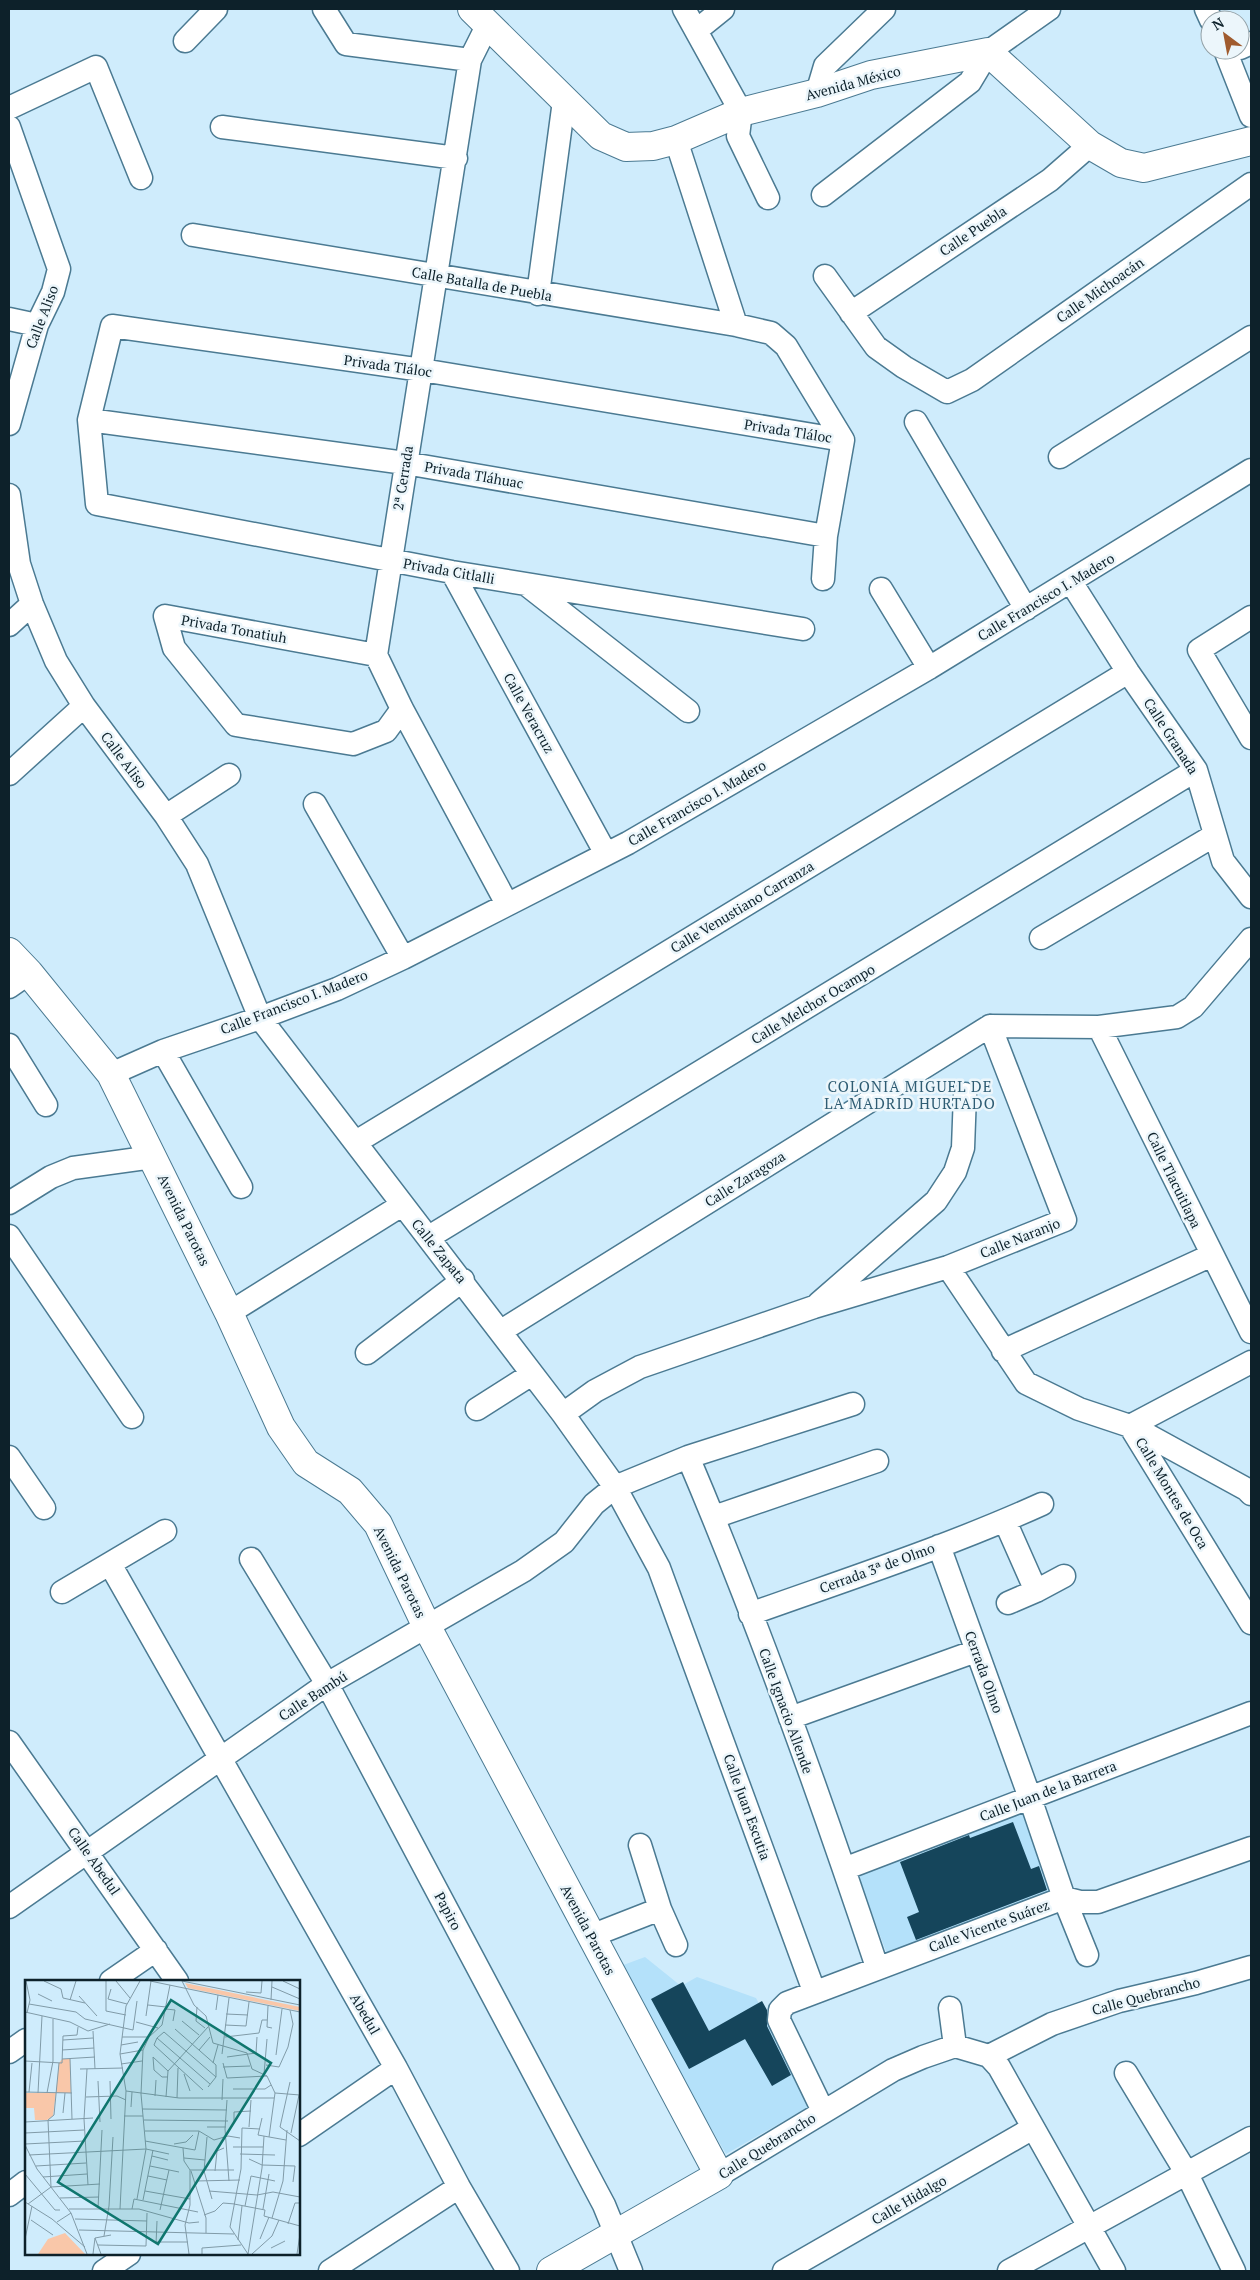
<svg xmlns="http://www.w3.org/2000/svg" width="1260" height="2280" viewBox="0 0 1260 2280" font-family="'PT Serif',serif">
	<rect width="100%" height="100%" fill="#cfecfc"/>
	<path fill="#b4e1fa" d="M 1023,1810 L 1053,1896 L 888,1957 L 856,1870 Z
		M 645,1957 L 681,1986 L 697,1977 L 756,1998 L 812,2105 L 726,2154 L 618,1967 Z"/>
	<path fill="#15455b" d="M 1013,1822 L 1031,1869 L 1039,1866 L 1047,1890 L 916,1940 L 907,1917 L 919,1912 L 900,1862 L 969,1835 L 970,1838 Z
		M 683,1982 L 709,2031 L 762,2001 L 767,2010 L 767,2026 L 791,2075 L 772,2086 L 745,2039 L 689,2069 L 651,1999 Z"/>
	<g fill="none" stroke-linecap="round" stroke-linejoin="round">
		<defs>
			<path id="minor" d="M 324,9 L 346,44 L 470,60
				M 684,9 L 741,112 L 738,136 L 768,198
				M 1206,9 L 1211,20
				M 487,26 L 470,60 L 376,655 L 402,709 L 507,904
				M 697,30 L 723,9
				M 185,41 L 216,9
				M 1240,48 L 1251,43
				M 1225,50 L 1251,116
				M 817,93 L 825,66 L 884,9
				M 9,108 L 96,67 L 141,178
				M 9,127 L 59,269 L 53,292 L 37,325 L 9,424
				M 222,127 L 456,158
				M 676,140 L 736,325
				M 823,195 L 970,82 L 988,52 L 1049,9
				M 193,235 L 736,325 L 771,333 L 786,346 L 843,440 L 826,536 L 823,579
				M 825,276 L 876,347 L 904,367 L 947,392 L 972,380 L 1251,184
				M 538,294 L 564,101
				M 851,313 L 1050,180 L 1090,145
				M 9,319 L 37,325
				M 89,420 L 405,463 L 826,536
				M 916,422 L 1026,609
				M 1060,457 L 1251,337
				M 9,495 L 19,564 L 32,604 L 56,661 L 84,706 L 166,816 L 197,864 L 260,1018 L 563,1414 L 615,1487 L 659,1568 L 814,1991
				M 452,572 L 606,854
				M 1071,582 L 1128,672 L 1196,770 L 1223,861 L 1251,897
				M 527,585 L 688,711
				M 881,589 L 929,668
				M 1251,617 L 1199,650 L 1251,738
				M 9,625 L 32,604
				M 803,629 L 452,572 L 97,504 L 89,420 L 112,326 L 422,370 L 843,440
				M 376,655 L 165,616 L 174,648 L 236,725 L 353,744 L 386,731 L 402,709
				M 9,774 L 84,706
				M 315,804 L 403,958
				M 166,816 L 229,775
				M 1041,938 L 1215,835
				M 9,987 L 29,973
				M 990,1026 L 1099,1027 L 1177,1017 L 1193,1007 L 1251,939
				M 1099,1027 L 1251,1332
				M 9,1045 L 46,1105
				M 163,1051 L 241,1187
				M 111,1074 L 163,1051 L 260,1018 L 337,989 L 403,958 L 628,843 L 929,668 L 1251,470
				M 356,1142 L 1128,672
				M 9,1203 L 51,1177 L 73,1168 L 153,1157
				M 9,1236 L 132,1417
				M 429,1237 L 1196,770
				M 948,1267 L 1026,1383 L 1079,1409 L 1130,1426 L 1251,1623
				M 819,1303 L 936,1201 L 955,1172 L 963,1148 L 965,1094
				M 229,1313 L 402,1205
				M 501,1331 L 990,1026
				M 1003,1351 L 1212,1255
				M 367,1353 L 463,1280
				M 477,1409 L 532,1374
				M 563,1414 L 595,1391 L 640,1367 L 814,1307 L 948,1267 L 1065,1220 L 990,1026
				M 1130,1426 L 1251,1362
				M 1131,1426 L 1246,1489 L 1251,1494
				M 9,1457 L 44,1508
				M 688,1457 C 759,1624 820,1796 877,1967
				M 714,1517 L 877,1461
				M 1005,1521 L 1036,1591 L 1064,1576
				M 939,1546 L 1030,1798 L 1064,1898 L 1087,1955
				M 251,1559 L 327,1684 L 604,2205 L 631,2271
				M 110,1564 L 396,2068 L 459,2187 L 508,2271
				M 62,1592 L 165,1531
				M 1008,1603 L 1036,1591
				M 750,1614 C 848,1579 947,1547 1042,1504
				M 790,1718 L 976,1651
				M 9,1742 L 177,1981
				M 844,1869 L 1251,1713
				M 9,1907 L 327,1684 L 523,1571 L 564,1542 L 594,1504 L 615,1487 L 688,1457 L 853,1404
				M 660,1909 L 676,1945
				M 591,1936 L 660,1909 L 640,1845
				M 111,1981 L 156,1950
				M 950,2008 L 955,2046
				M 9,2052 L 26,2040
				M 989,2056 L 1052,2024 L 1119,2001 L 1196,1983 L 1251,1967
				M 1126,2073 L 1187,2174 L 1234,2271
				M 823,2111 L 779,2020 L 780,2010 L 787,2003 L 1064,1898 L 1080,1902 L 1098,1902 L 1251,1848
				M 299,2135 L 396,2068
				M 719,2175 L 893,2070 L 923,2057 L 955,2046 L 989,2056 L 999,2067 L 1114,2271
				M 9,2195 L 26,2182
				M 104,2271 L 129,2254
				M 330,2271 L 459,2187
				M 784,2271 L 1033,2128
				M 1009,2271 L 1251,2138"/>
			<path id="tertiary" d="M 472,9 L 601,136 L 626,147 L 653,146 L 676,140 L 741,112 L 817,93 L 871,75 L 988,52 L 1090,145 L 1121,163 L 1144,168 L 1251,141
				M 9,952 L 29,973 L 111,1074 L 229,1313 L 281,1427 L 306,1463 L 350,1491 L 378,1524 L 427,1627 L 719,2175 L 551,2271"/>
		</defs>
		<use href="#minor" stroke="#4b7a92" stroke-width="25"/>
		<use href="#tertiary" stroke="#4b7a92" stroke-width="30"/>
		<use href="#minor" stroke="#fff" stroke-width="22"/>
		<use href="#tertiary" stroke="#fff" stroke-width="28"/>
	</g>
	<g text-anchor="middle" stroke-width="5" stroke-linejoin="round" paint-order="stroke">
		<g font-size="14" fill="#0d212a" stroke="#ecf6fb">
			<text transform="translate(853 83) rotate(-15)" y="5">Avenida México</text>
			<text transform="translate(973 231) rotate(-34)" y="5">Calle Puebla</text>
			<text transform="translate(482 284) rotate(10)" y="5">Calle Batalla de Puebla</text>
			<text transform="translate(1100 290) rotate(-35)" y="5">Calle Michoacán</text>
			<text transform="translate(42 317) rotate(-69)" y="5">Calle Aliso</text>
			<text transform="translate(388 366) rotate(8)" y="5">Privada Tláloc</text>
			<text transform="translate(788 431) rotate(9)" y="5">Privada Tláloc</text>
			<text transform="translate(474 475) rotate(10)" y="5">Privada Tláhuac</text>
			<text transform="translate(403 478) rotate(-81)" y="5">2ª Cerrada</text>
			<text transform="translate(449 571) rotate(10)" y="5">Privada Citlalli</text>
			<text transform="translate(1046 597) rotate(-31)" y="5">Calle Francisco I. Madero</text>
			<text transform="translate(234 629) rotate(10)" y="5">Privada Tonatiuh</text>
			<text transform="translate(529 713) rotate(61)" y="5">Calle Veracruz</text>
			<text transform="translate(1171 736) rotate(57)" y="5">Calle Granada</text>
			<text transform="translate(124 760) rotate(53)" y="5">Calle Aliso</text>
			<text transform="translate(697 803) rotate(-30)" y="5">Calle Francisco I. Madero</text>
			<text transform="translate(742 907) rotate(-31)" y="5">Calle Venustiano Carranza</text>
			<text transform="translate(294 1002) rotate(-21)" y="5">Calle Francisco I. Madero</text>
			<text transform="translate(813 1004) rotate(-31)" y="5">Calle Melchor Ocampo</text>
			<text transform="translate(745 1179) rotate(-32)" y="5">Calle Zaragoza</text>
			<text transform="translate(1174 1180) rotate(64)" y="5">Calle Tlacuitlapa</text>
			<text transform="translate(184 1220) rotate(64)" y="5">Avenida Parotas</text>
			<text transform="translate(1020 1238) rotate(-22)" y="5">Calle Naranjo</text>
			<text transform="translate(439 1251) rotate(51)" y="5">Calle Zapata</text>
			<text transform="translate(1172 1493) rotate(59)" y="5">Calle Montes de Oca</text>
			<text transform="translate(877 1568) rotate(-20)" y="5">Cerrada 3ª de Olmo</text>
			<text transform="translate(400 1572) rotate(64)" y="5">Avenida Parotas</text>
			<text transform="translate(984 1672) rotate(70)" y="5">Cerrada Olmo</text>
			<text transform="translate(313 1696) rotate(-33)" y="5">Calle Bambú</text>
			<text transform="translate(786 1711) rotate(70)" y="5">Calle Ignacio Allende</text>
			<text transform="translate(1048 1791) rotate(-21)" y="5">Calle Juan de la Barrera</text>
			<text transform="translate(747 1807) rotate(70)" y="5">Calle Juan Escutia</text>
			<text transform="translate(94 1861) rotate(55)" y="5">Calle Abedul</text>
			<text transform="translate(448 1911) rotate(62)" y="5">Papiro</text>
			<text transform="translate(989 1926) rotate(-20)" y="5">Calle Vicente Suárez</text>
			<text transform="translate(588 1930) rotate(62)" y="5">Avenida Parotas</text>
			<text transform="translate(1146 1996) rotate(-15)" y="5">Calle Quebrancho</text>
			<text transform="translate(365 2014) rotate(60)" y="5">Abedul</text>
			<text transform="translate(767 2146) rotate(-32)" y="5">Calle Quebrancho</text>
			<text transform="translate(909 2200) rotate(-30)" y="5">Calle Hidalgo</text>
		</g>
		<g font-size="15" letter-spacing="1" fill="#2e5c73" stroke="#ecf6fb">
			<text x="910" y="1092">COLONIA MIGUEL DE<tspan x="910" dy="17">LA MADRID HURTADO</tspan></text>
		</g>
	</g>
	<g transform="translate(25 1980)">
		<rect width="275" height="275" fill="#cfecfc"/>
		<path d="M 160,3 L 275,27 L 275,31 L 163,8 ZM 37,79 L 45,79 L 46,113 L 31,113 L 34,83 ZM 0,113 L 31,113 L 28,136 L 22,140 L 10,140 L 9,128 L 0,128 ZM 40,253 L 60,274 L 13,274 L 23,259 Z" fill="#f9c7a9"/>
		<path fill="none" stroke="#819ba8" stroke-width="1" d="M 1,1 L 5,20 L 2,33M 19,1 L 36,9 L 38,18M 81,1 L 81,31 L 101,35M 91,1 L 105,18M 125,1 L 275,32M 157,1 L 169,25 L 181,36 L 188,63 L 222,73 L 227,89 L 242,96 L 250,113 L 275,115M 157,1 L 275,25M 258,1 L 275,9M 247,7 L 275,19M 86,9 L 83,19 L 102,24M 221,12 L 236,13 L 237,1M 13,14 L 27,21M 54,16 L 72,36M 38,18 L 60,23M 45,20 L 51,1M 246,20 L 247,1M 4,24 L 51,32 L 60,39 L 108,50 L 112,21M 123,25 L 141,27M 243,26 L 242,47 L 247,48M 172,27 L 171,41 L 180,48M 141,29 L 150,30 L 148,41M 191,30 L 193,15M 0,32 L 45,42 L 63,51 L 85,44M 201,34 L 223,35M 121,36 L 126,1M 157,41 L 174,55M 111,42 L 133,48M 200,45 L 221,46 L 224,22M 150,49 L 191,85 L 191,97 L 183,107M 68,51 L 70,89M 97,57 L 124,57M 200,57 L 234,53 L 237,40 L 242,40M 132,58 L 185,104M 38,60 L 68,58M 96,65 L 113,62M 37,70 L 69,68M 174,70 L 185,57M 95,74 L 118,70M 197,74 L 204,18M 251,75 L 257,29M 128,77 L 129,90 L 137,97 L 143,97M 128,77 L 143,91M 202,77 L 231,73 L 232,57M 45,78 L 47,139M 37,79 L 70,77M 0,81 L 37,83 L 38,56 L 52,55 L 53,47M 188,83 L 193,65M 198,83 L 202,98 L 242,96M 96,84 L 117,81M 241,85 L 254,87 L 263,67 L 268,44 L 265,30M 198,87 L 225,86M 55,89 L 98,88M 62,89 L 59,139 L 63,205M 159,94 L 165,111M 239,94 L 242,59M 73,101 L 75,142M 85,101 L 86,139M 265,102 L 255,147 L 275,161M 208,109 L 240,109 L 246,105M 178,110 L 129,65 L 132,58 L 139,52 L 191,97M 101,111 L 154,118 L 249,118M 0,112 L 47,113M 4,112 L 7,83M 13,113 L 17,36M 22,113 L 28,81 L 28,39M 130,116 L 131,100M 61,117 L 92,116 L 101,120M 141,117 L 143,91 L 183,47M 152,118 L 153,88M 197,120 L 198,99M 202,120 L 200,149 L 204,201M 106,127 L 107,112M 117,129 L 202,130M 38,133 L 40,113M 99,136 L 118,136M 237,138 L 233,155 L 261,160M 119,140 L 203,141M 0,142 L 68,138M 209,142 L 209,132 L 226,131M 182,147 L 201,147M 224,147 L 226,120M 120,151 L 174,151M 174,151 L 189,160 L 203,156 L 215,158M 0,153 L 59,150M 266,153 L 274,115M 182,157 L 179,191 L 187,219M 244,157 L 250,113M 120,161 L 170,170 L 174,151M 0,164 L 60,161M 149,164 L 161,162 L 168,155M 0,165 L 12,189 L 46,233 L 62,274M 208,167 L 238,167M 158,168 L 159,181 L 165,190 L 165,225 L 160,245 L 164,274M 215,174 L 250,175M 4,175 L 121,169 L 144,174M 127,176 L 143,180M 159,178 L 180,180M 224,179 L 237,185 L 270,186 L 268,202M 11,186 L 61,183M 125,186 L 154,192M 165,190 L 209,190M 166,191 L 181,238 L 181,253M 190,191 L 192,171 L 199,168M 0,194 L 30,230 L 35,230M 123,196 L 142,200M 18,197 L 62,194M 171,201 L 215,200M 26,207 L 23,140 L 29,135 L 34,83M 120,211 L 165,219M 184,211 L 232,215 L 248,212 L 275,217M 35,218 L 74,217M 112,219 L 121,169 L 116,114 L 118,70 L 124,57 L 137,45 L 145,5M 118,220 L 128,170M 0,222 L 27,239 L 60,267M 3,224 L 26,207 L 75,204M 209,224 L 240,230 L 239,236 L 275,246M 220,226 L 226,196 L 250,201M 73,228 L 77,150M 44,229 L 114,229 L 164,243 L 174,242M 95,229 L 101,111 L 95,74 L 101,26 L 115,1M 107,229 L 109,219 L 173,232M 238,229 L 244,194M 135,230 L 144,190M 179,235 L 190,231 L 198,223 L 210,224M 247,238 L 258,201 L 262,150M 50,239 L 122,241M 6,240 L 28,255M 32,242 L 46,233M 263,244 L 270,223 L 275,223M 54,250 L 209,254M 79,256 L 84,226 L 88,157M 70,258 L 76,274M 70,258 L 86,255M 0,259 L 7,226M 235,259 L 244,237M 213,260 L 217,226M 131,262 L 163,262M 131,264 L 132,241M 73,265 L 121,266 L 122,233M 246,268 L 260,261M 68,274 L 70,258M 177,274 L 177,268 L 216,265M 223,274 L 205,247 L 216,189 L 217,148 L 235,149M 223,274 L 237,188 L 239,156M 227,274 L 247,256 L 254,240M 272,274 L 275,254"/>
		<path fill="#0f766e" fill-opacity="0.15" stroke="#0f766e" stroke-width="2.5" d="M 146,20 L 246,83 L 133,264 L 33,202 Z"/>
		<rect width="275" height="275" fill="none" stroke="#0d212a" stroke-width="2.5"/>
	</g>
	<rect width="1260" height="2280" fill="none" stroke="#0d212a" stroke-width="20"/>
	<g transform="translate(1225 35) rotate(328)"><circle r="24" fill="#ecf6fb" stroke="#93a1a7"/>
	<path d="M0-4L9 19L0 12L-9 19Z" fill="#a05b2e"/>
	<text y="-8" font-size="14" font-weight="bold" text-anchor="middle" fill="#0d212a">N</text>
	</g>
</svg>
